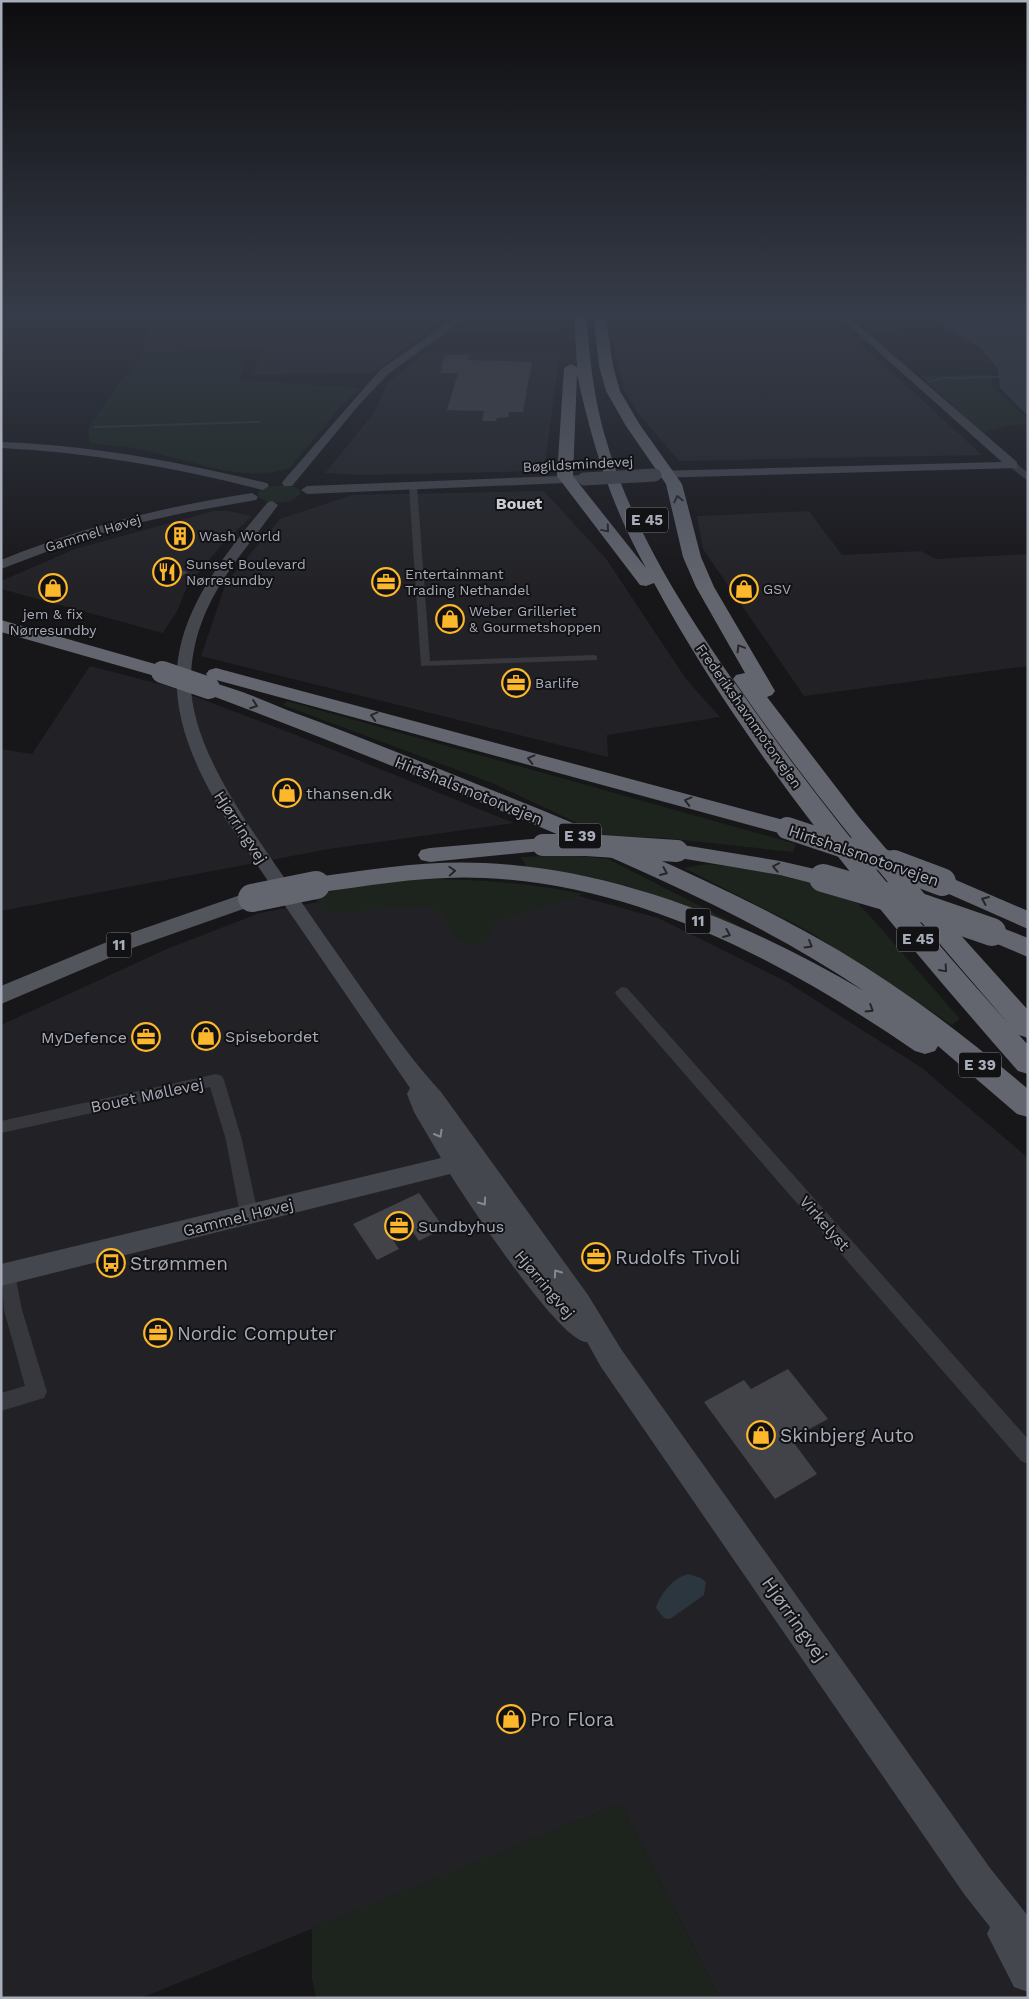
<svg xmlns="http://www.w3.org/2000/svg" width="1029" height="1999" viewBox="0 0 1029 1999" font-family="'Work Sans',sans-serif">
	<rect width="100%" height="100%" fill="#171619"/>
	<path fill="#222226" d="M 152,312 L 451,312 L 373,373 L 254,375 L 261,349 L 142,353 Z
		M 483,312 L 563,312 L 560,334 L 459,330 Z
		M 625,312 L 826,312 L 982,455 L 679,461 L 637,412 L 624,389 L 610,328 L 627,326 Z
		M 428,351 L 560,351 L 544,471 L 363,475 L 325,473 L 374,413 L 387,384 Z
		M 544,491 L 607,560 L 686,679 L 720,717 L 607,735 L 608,757 L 201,656 L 226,583 L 280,519 L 352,495 Z
		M 214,511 L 228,511 L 252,516 L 224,542 L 187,587 L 177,611 L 163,633 L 1,589 L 1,581 L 75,549 Z
		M 809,511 L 842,555 L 921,551 L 936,559 L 1028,554 L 1028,666 L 804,696 L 703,549 L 697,516 Z
		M 90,666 L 167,686 L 296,735 L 514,823 L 329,849 L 1,911 L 1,749 L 32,754 Z
		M 568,893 L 658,918 L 787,982 L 922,1068 L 1028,1158 L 1028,1998 L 720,1998 L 620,1804 L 141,1998 L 1,1998 L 1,1025 L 169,948 L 260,913 L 344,897 Z"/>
	<path fill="#1c241d" d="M 608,312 L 625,312 L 627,326 L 608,327 Z
		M 848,312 L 879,312 L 902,334 L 875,335 Z
		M 247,353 L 241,380 L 361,388 L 340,407 L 290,468 C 243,484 193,461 148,451 C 129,447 109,445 90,443 L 88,432 L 90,425 L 118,384 L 144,354 Z
		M 992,374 L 992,386 L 1028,420 L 1028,424 L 1009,425 L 982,433 L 921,376 Z
		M 283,485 L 297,488 L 301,493 C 292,505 268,506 258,496 L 258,492 L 267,487 Z
		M 287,701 L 796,844 L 793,852 L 664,838 L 605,836 L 492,783 L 283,705 Z
		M 569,855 L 608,859 L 751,932 L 630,887 L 591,877 L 527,868 L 521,857 Z
		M 707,864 L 757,870 L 822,885 L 853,899 L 871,917 L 960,1019 L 952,1025 L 810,932 L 684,868 Z
		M 422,879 C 478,879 528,883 584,894 L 492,923 L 489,941 L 469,946 L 453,935 L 444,915 L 431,906 L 328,913 L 311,895 L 365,885 Z
		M 620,1804 L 720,1998 L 316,1998 L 312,1978 L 312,1928 Z"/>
	<path fill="#2c363e" d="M 927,312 L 1028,312 L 1028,416 L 1000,388 L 998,369 L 984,352 L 976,345 L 947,329 Z
		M 688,1574 L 701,1578 L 706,1582 L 704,1595 L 670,1619 L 664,1618 L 656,1608 C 660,1594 673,1578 688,1574 Z"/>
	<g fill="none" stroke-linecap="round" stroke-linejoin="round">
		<path stroke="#2c363e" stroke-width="2" d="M 928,382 L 944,378 L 1000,377
			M 95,427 L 260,422"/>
	</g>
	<path fill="#424349" d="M 445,355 L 469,355 L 467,360 L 532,362 L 523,412 L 509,412 L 508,417 L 497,418 L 496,421 L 482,421 L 484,411 L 447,410 L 458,373 L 440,373 Z
		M 171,568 L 188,572 L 175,580 L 159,576 Z
		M 419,1193 L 444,1228 L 419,1241 L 412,1231 L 393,1240 L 399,1249 L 377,1260 L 353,1224 Z
		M 788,1369 L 828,1419 L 791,1439 L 817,1474 L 775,1499 L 704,1402 L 744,1380 L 751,1389 Z"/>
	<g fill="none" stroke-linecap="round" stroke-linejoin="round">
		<path fill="#37383e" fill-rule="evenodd" d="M 1010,463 L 1016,463 L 1028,473 L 1028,481 L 1010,467 Z
			M 413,483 L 417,486 L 430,661 L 593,655 L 597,656 L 597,660 L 421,666 L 409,486 Z
			M 622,987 L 627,988 L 1028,1439 L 1028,1464 L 1021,1461 L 617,996 L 615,992 Z
			M 216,1074 L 222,1076 L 224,1080 L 242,1140 L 258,1214 L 255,1219 L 249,1221 L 243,1219 L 240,1214 L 226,1140 L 210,1087 L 1,1133 L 1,1121 Z
			M 6,1266 L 13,1269 L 15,1274 L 22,1310 L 47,1392 L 44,1398 L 1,1411 L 1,1393 L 25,1386 L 4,1310 L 1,1268 Z"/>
		<path fill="#45474e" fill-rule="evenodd" d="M 463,312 L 474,312 L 388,374 L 358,406 L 292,486 L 284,486 L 282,483 L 284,480 L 380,370 Z
			M 834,312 L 843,312 L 1017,462 L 1017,468 L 651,478 L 649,475 L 651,472 L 655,471 L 1002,462 Z
			M 1,442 C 92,445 179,462 267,483 L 269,486 L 263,490 C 177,468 90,452 1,448 Z
			M 584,475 L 590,479 L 588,482 L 307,494 L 301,490 L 307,486 Z
			M 252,493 L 258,497 L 256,500 L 188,512 L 129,525 L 67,544 L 1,569 L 1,560 C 82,527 166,506 252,493 Z
			M 272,501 L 278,505 C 239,560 196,600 191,673 C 186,740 245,820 281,873 C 301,901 321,931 341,959 C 373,1004 404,1052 441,1092 L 588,1295 L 621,1349 L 990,1868 L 1028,1916 L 1028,1992 L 1014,1987 L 987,1934 L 990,1927 L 964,1894 L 601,1367 L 587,1342 C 561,1344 467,1201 450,1174 L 1,1286 L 1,1264 L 441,1158 L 414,1112 L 407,1094 L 410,1088 L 227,821 C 143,684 169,619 268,502 Z"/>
		<path fill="#53555d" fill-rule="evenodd" d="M 252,891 L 260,893 L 263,898 L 260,903 L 135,947 L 1,1004 L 1,986 L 119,937 Z"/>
		<path fill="#63666f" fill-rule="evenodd" d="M 574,312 L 586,312 C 589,353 593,393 604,433 C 630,527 686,614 742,693 C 823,809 913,917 1007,1022 C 911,911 816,800 733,679 L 736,675 L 745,673 L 696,587 L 683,557 L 666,484 L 626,426 L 606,391 L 599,366 L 593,312 L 605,312 L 613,366 L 620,391 L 640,425 L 682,484 L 701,557 L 714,587 L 775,691 L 772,695 L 767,697 L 859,817 L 939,911 L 1028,1010 L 1028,1038 L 1019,1035 L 1028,1045 L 1028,1074 L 1018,1071 C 887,921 749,759 654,583 L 646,586 L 640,585 L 557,476 L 564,368 L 571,364 L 577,367 ZM 577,374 C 592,444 611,505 646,568 L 573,476 Z
			M 1,620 L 169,668 L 172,672 L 169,676 L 162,678 L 1,632 Z
			M 216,668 L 795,823 L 799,828 L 795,833 L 787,835 L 779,833 L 209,678 L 206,674 L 209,670 Z
			M 209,682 C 236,688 262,700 287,710 C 339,729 391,750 442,770 C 576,824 713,877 838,950 C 905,990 968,1038 1028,1089 L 1028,1117 L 1017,1114 L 938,1046 L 935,1051 L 925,1054 L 915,1051 C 788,964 642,885 485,878 C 429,875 372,885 316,893 L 307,890 L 304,885 L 307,880 L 316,877 C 372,869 428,860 485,863 C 618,869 751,924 864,991 C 769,927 664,880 559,835 C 441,785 322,737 202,692 L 199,688 L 202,684 Z
			M 543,838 L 551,840 L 555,845 L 551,850 L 430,862 L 421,860 L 418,855 L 421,850 L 430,848 Z
			M 677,844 L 780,861 L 832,873 L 835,878 L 832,883 L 823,886 L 780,875 L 668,856 L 665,851 L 668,846 Z
			M 942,874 L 1028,911 L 1028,929 L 933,887 L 930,882 L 933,877 Z
			M 992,924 L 1028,938 L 1028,957 L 983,938 L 979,932 L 983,926 Z"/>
		<path stroke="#45474e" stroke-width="13" d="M 584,479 L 655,475"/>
		<path stroke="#63666f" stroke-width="22" d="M 162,672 L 209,688
			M 787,828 L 898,865
			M 543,845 L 586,845 L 677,851"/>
		<path stroke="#63666f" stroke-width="28" d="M 894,864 L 942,882
			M 823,878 L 902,901 L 992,932
			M 252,898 L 316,885"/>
	</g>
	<defs><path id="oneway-chevron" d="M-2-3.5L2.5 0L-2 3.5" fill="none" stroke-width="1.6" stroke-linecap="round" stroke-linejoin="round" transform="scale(1.25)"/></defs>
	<g stroke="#26262b">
		<use href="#oneway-chevron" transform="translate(678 499) rotate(-103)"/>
		<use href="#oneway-chevron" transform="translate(606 529) rotate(50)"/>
		<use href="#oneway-chevron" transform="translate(740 648) rotate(-121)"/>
		<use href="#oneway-chevron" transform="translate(254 705) rotate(20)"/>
		<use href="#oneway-chevron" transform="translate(374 716) rotate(-165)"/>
		<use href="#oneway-chevron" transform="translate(531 759) rotate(-165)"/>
		<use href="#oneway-chevron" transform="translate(688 801) rotate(-165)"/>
		<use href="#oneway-chevron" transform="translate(776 867) rotate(-169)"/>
		<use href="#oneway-chevron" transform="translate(452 871) rotate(-3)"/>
		<use href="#oneway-chevron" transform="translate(664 872) rotate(23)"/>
		<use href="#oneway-chevron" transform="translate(985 900) rotate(-157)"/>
		<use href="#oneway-chevron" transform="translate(727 934) rotate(23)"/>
		<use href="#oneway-chevron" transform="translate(809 945) rotate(31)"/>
		<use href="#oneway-chevron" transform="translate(944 969) rotate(49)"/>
		<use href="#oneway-chevron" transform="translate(870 1009) rotate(32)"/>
	</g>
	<g stroke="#858994">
		<use href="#oneway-chevron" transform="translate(439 1134) rotate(60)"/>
		<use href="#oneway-chevron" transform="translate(483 1202) rotate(55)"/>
		<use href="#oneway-chevron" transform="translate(557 1273) rotate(-125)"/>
	</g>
	<linearGradient id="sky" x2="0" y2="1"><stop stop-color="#0d0c0e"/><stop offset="0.53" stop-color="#363c49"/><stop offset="1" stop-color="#363c49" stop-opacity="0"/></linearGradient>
	<rect width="1029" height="592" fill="url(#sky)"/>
	<defs>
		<symbol id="building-ring" viewBox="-11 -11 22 22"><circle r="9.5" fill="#121114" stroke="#fdb72a" stroke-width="1.5"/><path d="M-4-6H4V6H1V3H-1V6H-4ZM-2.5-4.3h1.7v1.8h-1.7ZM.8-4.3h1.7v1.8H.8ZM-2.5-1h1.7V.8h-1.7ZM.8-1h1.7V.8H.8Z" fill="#fdb72a"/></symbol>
		<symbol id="restaurant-ring" viewBox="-11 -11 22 22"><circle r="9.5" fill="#121114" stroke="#fdb72a" stroke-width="1.5"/><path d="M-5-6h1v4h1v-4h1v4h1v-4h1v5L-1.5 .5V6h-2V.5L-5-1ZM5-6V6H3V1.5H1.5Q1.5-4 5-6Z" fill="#fdb72a"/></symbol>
		<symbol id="office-ring" viewBox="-11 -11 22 22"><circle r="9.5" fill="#121114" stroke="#fdb72a" stroke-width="1.5"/><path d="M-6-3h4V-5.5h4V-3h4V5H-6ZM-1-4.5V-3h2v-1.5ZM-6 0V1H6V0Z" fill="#fdb72a"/></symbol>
		<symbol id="shop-ring" viewBox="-11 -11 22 22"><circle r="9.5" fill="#121114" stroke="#fdb72a" stroke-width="1.5"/><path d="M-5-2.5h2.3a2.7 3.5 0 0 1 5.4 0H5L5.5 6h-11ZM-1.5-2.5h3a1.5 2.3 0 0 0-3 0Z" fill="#fdb72a"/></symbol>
		<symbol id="bus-ring" viewBox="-11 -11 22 22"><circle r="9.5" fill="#121114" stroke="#fdb72a" stroke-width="1.5"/><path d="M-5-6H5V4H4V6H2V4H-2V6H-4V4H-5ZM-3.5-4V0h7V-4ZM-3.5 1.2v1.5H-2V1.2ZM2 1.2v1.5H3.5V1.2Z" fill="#fdb72a"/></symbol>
	</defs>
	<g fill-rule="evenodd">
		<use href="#building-ring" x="164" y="520" width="32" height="32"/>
		<use href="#restaurant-ring" x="151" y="556" width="32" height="32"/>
		<use href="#office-ring" x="370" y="566" width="32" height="32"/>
		<use href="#shop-ring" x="37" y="572" width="32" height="32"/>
		<use href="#shop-ring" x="728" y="573" width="32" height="32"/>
		<use href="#shop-ring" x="434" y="603" width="32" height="32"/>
		<use href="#office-ring" x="500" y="667" width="32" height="32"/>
		<use href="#shop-ring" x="271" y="777" width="32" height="32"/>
		<use href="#shop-ring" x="190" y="1020" width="32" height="32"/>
		<use href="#office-ring" x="130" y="1021" width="32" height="32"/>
		<use href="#office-ring" x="383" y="1210" width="32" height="32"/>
		<use href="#office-ring" x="580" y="1241" width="32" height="32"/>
		<use href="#bus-ring" x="95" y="1247" width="32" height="32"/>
		<use href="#office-ring" x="142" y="1317" width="32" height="32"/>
		<use href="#shop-ring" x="745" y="1419" width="32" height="32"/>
		<use href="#shop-ring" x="495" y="1703" width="32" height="32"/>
	</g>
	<g text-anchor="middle" stroke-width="4" stroke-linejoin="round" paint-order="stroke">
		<g font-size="14" fill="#a8adba" stroke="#121114">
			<text transform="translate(578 464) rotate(-3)" y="5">Bøgildsmindevej</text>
			<text transform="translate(93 533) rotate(-17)" y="5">Gammel Høvej</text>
			<text transform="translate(749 716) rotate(55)" y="5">Frederikshavnmotorvejen</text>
		</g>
		<g font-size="14" fill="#a8adba" stroke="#121114" text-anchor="start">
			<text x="199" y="541">Wash World</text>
			<text x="186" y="569">Sunset Boulevard<tspan x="186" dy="16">Nørresundby</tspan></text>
			<text x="405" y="579">Entertainmant<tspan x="405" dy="16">Trading Nethandel</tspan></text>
			<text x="763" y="594">GSV</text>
			<text x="469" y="616">Weber Grilleriet<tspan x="469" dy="16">&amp; Gourmetshoppen</tspan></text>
			<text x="53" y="619" text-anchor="middle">jem &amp; fix<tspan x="53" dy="16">Nørresundby</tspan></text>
			<text x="535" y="688">Barlife</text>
		</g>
		<g fill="#121114" stroke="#7b7e88" stroke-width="1">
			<rect x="626" y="507.5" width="42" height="25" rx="4"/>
			<rect x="559" y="823.5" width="42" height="25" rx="4"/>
			<rect x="685.5" y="908.5" width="25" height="25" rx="4"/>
			<rect x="897" y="926.5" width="42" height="25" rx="4"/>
			<rect x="106.5" y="932.5" width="25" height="25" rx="4"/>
			<rect x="959" y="1052.5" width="42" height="25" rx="4"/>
		</g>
		<g font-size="15" font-weight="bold" fill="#a8adba">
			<text x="647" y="525">E 45</text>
			<text x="580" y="841">E 39</text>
			<text x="698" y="926">11</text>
			<text x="918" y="944">E 45</text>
			<text x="119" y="950">11</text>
			<text x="980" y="1070">E 39</text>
		</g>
		<g font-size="16" font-weight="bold" fill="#c9ccd5" stroke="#121114">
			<text x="519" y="509">Bouet</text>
		</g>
		<g font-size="16" fill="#a8adba" stroke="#121114">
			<text transform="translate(469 790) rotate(22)" y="6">Hirtshalsmotorvejen</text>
			<text transform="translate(241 827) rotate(57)" y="6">Hjørringvej</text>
			<text transform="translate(864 855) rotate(19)" y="6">Hirtshalsmotorvejen</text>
			<text transform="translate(147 1095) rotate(-12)" y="6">Bouet Møllevej</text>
			<text transform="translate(238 1217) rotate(-14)" y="6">Gammel Høvej</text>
			<text transform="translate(825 1223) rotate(49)" y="6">Virkelyst</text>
			<text transform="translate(545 1284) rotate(50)" y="6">Hjørringvej</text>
		</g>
		<g font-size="16" fill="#a8adba" stroke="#121114" text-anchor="start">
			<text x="306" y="799">thansen.dk</text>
			<text x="225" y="1042">Spisebordet</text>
			<text x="127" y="1043" text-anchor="end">MyDefence</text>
			<text x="418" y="1232">Sundbyhus</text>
		</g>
		<g font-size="19" fill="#a8adba" stroke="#121114" text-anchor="start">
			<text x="615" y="1264">Rudolfs Tivoli</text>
			<text x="130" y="1270">Strømmen</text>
			<text x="177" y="1340">Nordic Computer</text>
			<text x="780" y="1442">Skinbjerg Auto</text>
			<text x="530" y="1726">Pro Flora</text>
		</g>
		<g font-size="19" fill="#a8adba" stroke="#121114">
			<text transform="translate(795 1619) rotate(55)" y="7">Hjørringvej</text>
		</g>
	</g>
	<rect width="1029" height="1999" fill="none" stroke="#a8adba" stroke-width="5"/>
</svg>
